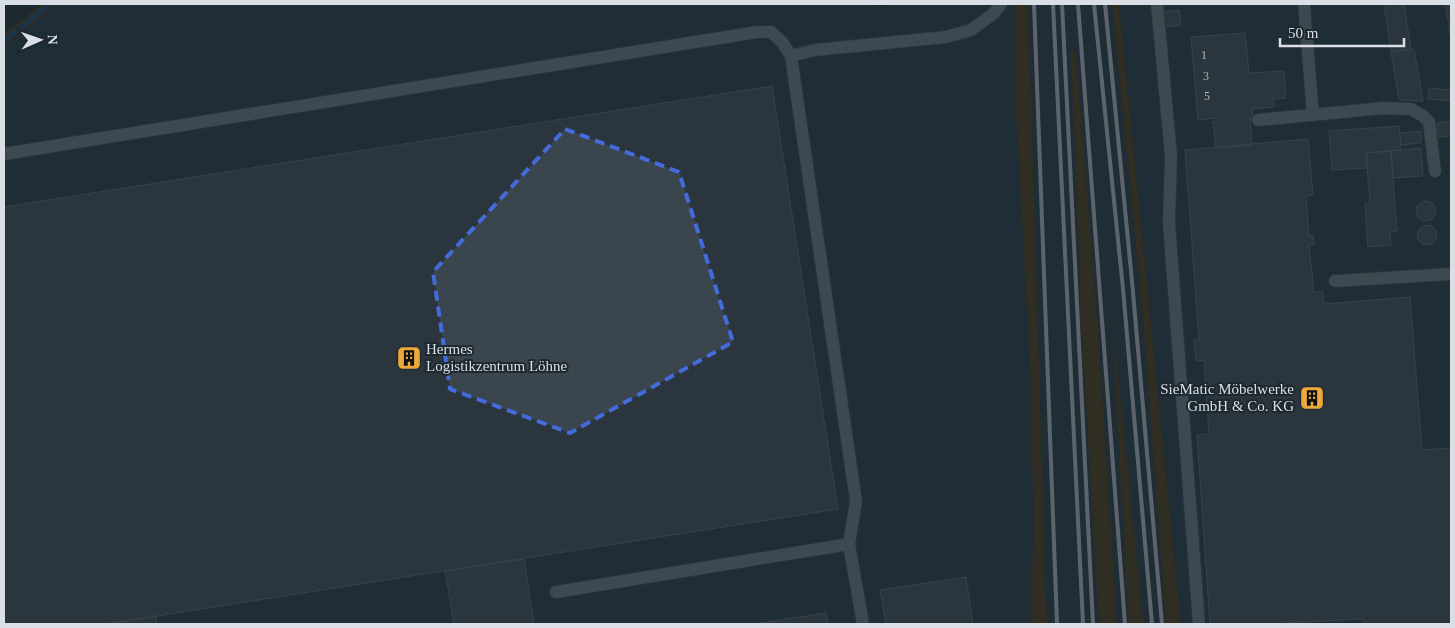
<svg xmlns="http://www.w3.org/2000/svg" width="1455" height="628" viewBox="0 0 1455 628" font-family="'Times New Roman',serif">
	<rect width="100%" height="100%" fill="#1d2830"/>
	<path fill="#23333e" d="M 57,4 L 876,4 L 880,9 L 886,4 L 1015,4 L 1016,109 L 1030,367 L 1034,527 L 1030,624 L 4,624 L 4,46 Z
		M 1028,4 L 1112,4 L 1143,318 L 1166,624 L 1047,624 Z
		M 1119,4 L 1451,4 L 1451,624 L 1181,624 Z"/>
	<path fill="#473314" d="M 42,4 L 57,4 L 4,46 L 4,34 Z
		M 1015,4 L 1028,4 L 1047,624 L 1030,624 L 1034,527 L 1030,367 L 1016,109 Z
		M 1112,4 L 1119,4 L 1181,624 L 1166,624 L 1143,318 Z
		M 1073,49 L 1076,53 L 1098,332 L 1117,624 L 1099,624 L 1082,333 L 1071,52 Z
		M 1111,305 L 1142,610 L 1144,624 L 1129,624 Z"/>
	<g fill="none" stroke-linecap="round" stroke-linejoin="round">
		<path stroke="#174565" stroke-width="5" d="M 4,41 L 50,4"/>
	</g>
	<path fill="#3a454e" stroke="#57636c" d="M 1384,4 L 1404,4 L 1411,49 L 1391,52 Z
		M 1445,4 L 1451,4 L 1451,19 L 1448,20 Z
		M 1179,10 L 1181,25 L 1165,27 L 1164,12 Z
		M 1451,19 L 1451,43 L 1448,20 Z
		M 1245,33 L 1249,73 L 1284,71 L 1286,98 L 1274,99 L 1274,107 L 1252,109 L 1253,115 L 1250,116 L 1252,145 L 1216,148 L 1213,122 L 1221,121 L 1220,118 L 1198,120 L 1191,37 Z
		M 1414,49 L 1423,101 L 1399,100 L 1391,52 Z
		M 772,86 L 838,509 L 106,624 L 4,624 L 4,207 Z
		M 1429,88 L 1451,90 L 1451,101 L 1428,99 Z
		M 1451,121 L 1451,136 L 1438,137 L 1437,123 Z
		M 1399,126 L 1401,150 L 1366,153 L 1367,168 L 1332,170 L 1329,131 Z
		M 1421,131 L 1421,143 L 1401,145 L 1400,133 Z
		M 1308,139 L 1313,195 L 1306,196 L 1309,236 L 1313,235 L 1314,245 L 1309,245 L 1314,292 L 1323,292 L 1324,304 L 1410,297 L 1422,450 L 1451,448 L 1451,624 L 1363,624 L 1363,619 L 1267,624 L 1210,624 L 1197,435 L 1209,434 L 1204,360 L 1196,361 L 1194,340 L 1199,340 L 1185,150 Z
		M 1421,148 L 1423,176 L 1393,178 L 1391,151 Z
		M 1391,151 L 1397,231 L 1390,232 L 1391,245 L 1368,247 L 1365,204 L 1370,204 L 1366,153 Z
		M1416 211a10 10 0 1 1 20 0a10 10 0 1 1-20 0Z
		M1417 235a10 10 0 1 1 20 0a10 10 0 1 1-20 0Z
		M 524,559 L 534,624 L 454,624 L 445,571 Z
		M 966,577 L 973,624 L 886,624 L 880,590 Z
		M 826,613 L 828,624 L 754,624 Z
		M 156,616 L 157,624 L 106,624 Z"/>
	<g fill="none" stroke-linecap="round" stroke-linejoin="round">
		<defs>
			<path id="minor" d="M 1157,4 L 1171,156 L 1169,223 L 1199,624
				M 1304,4 L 1313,115
				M 791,56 L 815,50 L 946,37 L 971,30 L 993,14 L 1001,4
				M 1258,120 L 1384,108 L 1411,109 L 1423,116 L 1429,122 L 1435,171
				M 4,154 L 757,32 L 771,32 L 782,42 L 791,56 L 856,501 L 849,544 L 863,624
				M 1335,281 L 1451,274
				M 556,592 L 849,544"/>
		</defs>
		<use href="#minor" stroke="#394249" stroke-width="14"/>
		<use href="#minor" stroke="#64717a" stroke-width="12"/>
		<path stroke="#a8b0b6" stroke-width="4" d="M 1034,4 L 1057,624
			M 1053,4 L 1083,624
			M 1062,4 L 1093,624
			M 1078,4 L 1125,624
			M 1094,4 L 1123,289 L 1152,624
			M 1105,4 L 1132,281 L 1162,624"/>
	</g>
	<path d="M0 0H1455V628H0ZM 565,129 L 679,172 L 733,342 L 570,433 L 450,389 L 433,272 Z" fill="#1d2830" fill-opacity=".55" fill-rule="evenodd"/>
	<path fill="none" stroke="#436bdb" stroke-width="4" stroke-dasharray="10 6" stroke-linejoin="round" d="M 565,129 L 679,172 L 733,342 L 570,433 L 450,389 L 433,272 Z"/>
	<defs>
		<symbol id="building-square" viewBox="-11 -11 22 22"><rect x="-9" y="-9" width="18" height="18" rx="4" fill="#eca93b" stroke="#1d2830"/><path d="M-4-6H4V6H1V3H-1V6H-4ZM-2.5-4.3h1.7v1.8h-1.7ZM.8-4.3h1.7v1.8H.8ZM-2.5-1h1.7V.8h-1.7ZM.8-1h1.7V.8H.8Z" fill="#111"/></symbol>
	</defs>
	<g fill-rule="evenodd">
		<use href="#building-square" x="395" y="344" width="28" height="28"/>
		<use href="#building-square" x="1298" y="384" width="28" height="28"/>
	</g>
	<g text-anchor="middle" stroke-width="4" stroke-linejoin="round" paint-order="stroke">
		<g font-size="12" fill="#b1b8bf">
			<text x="1204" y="59">1</text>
			<text x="1206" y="80">3</text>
			<text x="1207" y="100">5</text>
		</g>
		<g font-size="15" fill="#d9dfe5" stroke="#1d2830" text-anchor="start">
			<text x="426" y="354">Hermes<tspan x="426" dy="17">Logistikzentrum Löhne</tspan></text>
			<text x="1294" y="394" text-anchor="end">SieMatic Möbelwerke<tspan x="1294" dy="17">GmbH &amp; Co. KG</tspan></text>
		</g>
	</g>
	<rect width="1455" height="628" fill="none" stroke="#d9dfe5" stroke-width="10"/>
	<g transform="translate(40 40) rotate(88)" stroke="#1d2830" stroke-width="4" paint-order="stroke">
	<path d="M0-4L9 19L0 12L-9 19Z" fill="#d9dfe5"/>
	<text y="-8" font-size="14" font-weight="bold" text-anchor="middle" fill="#d9dfe5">N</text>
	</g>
	<path d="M1280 38v8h124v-8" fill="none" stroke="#d9dfe5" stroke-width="2.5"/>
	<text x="1288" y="38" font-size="15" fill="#d9dfe5" stroke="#1d2830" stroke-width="4" paint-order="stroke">50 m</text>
</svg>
